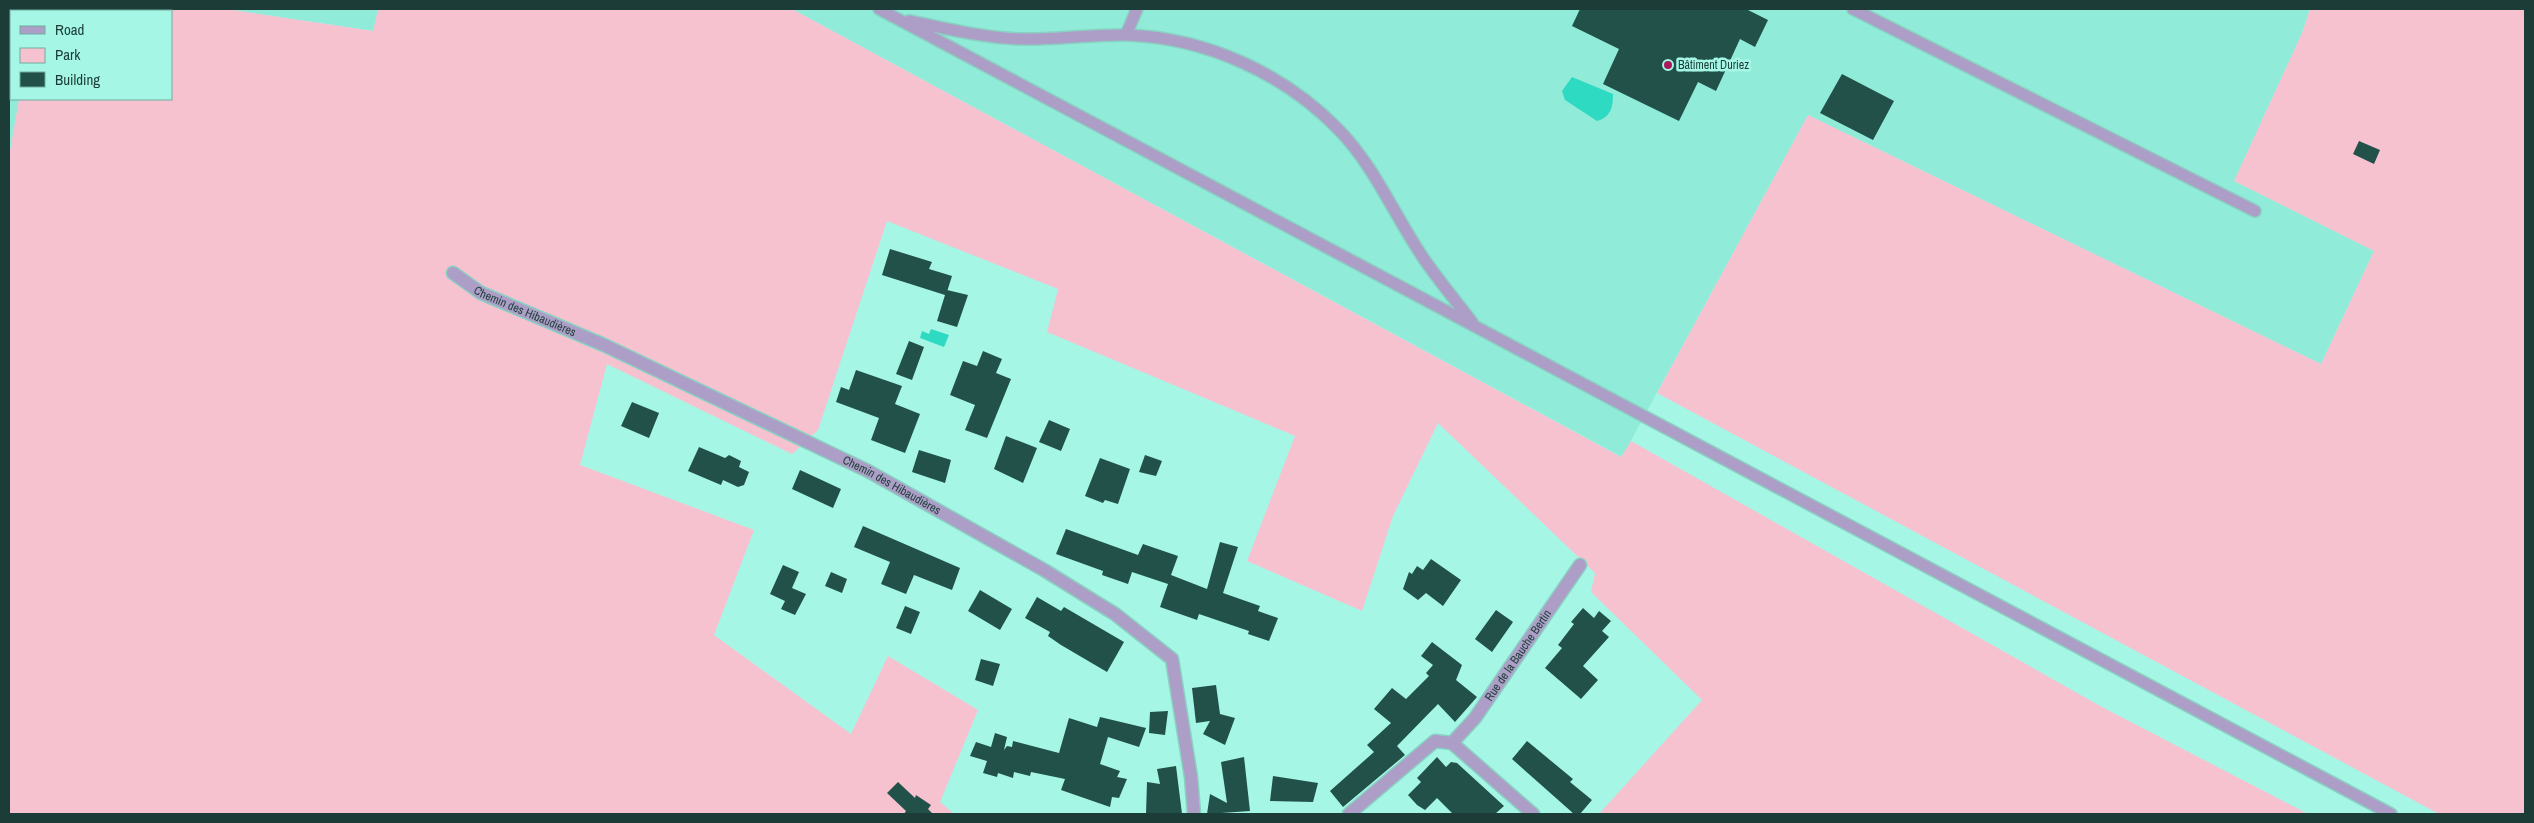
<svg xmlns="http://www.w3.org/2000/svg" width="2534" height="823" viewBox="0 0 2534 823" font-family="'Archivo Narrow',sans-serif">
	<rect width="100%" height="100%" fill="#a6f6e6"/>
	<path fill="#90ebd9" d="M 9,9 L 35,9 L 34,11 L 11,11 L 11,99 L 19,99 L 9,157 Z
		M 226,9 L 378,9 L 374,31 Z
		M 792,9 L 2310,9 L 2302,33 L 2234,181 L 2374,251 L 2321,364 L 1808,115 L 1622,457 Z"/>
	<path fill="#f6c2d0" d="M 35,9 L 226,9 L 373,31 L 378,9 L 792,9 L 1621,457 L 1631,441 L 2102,707 L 2308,814 L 1599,814 L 1702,700 L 1591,592 L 1595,573 L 1438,423 L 1393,516 L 1362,611 L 1247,561 L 1295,436 L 1047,332 L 1058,289 L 887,221 L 818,430 L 792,454 L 607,364 L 580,465 L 754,530 L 714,635 L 851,734 L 888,656 L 978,710 L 940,802 L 954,814 L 9,814 L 9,157 L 19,99 L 171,99 L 171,11 L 34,11 Z
		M 2310,9 L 2525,9 L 2525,814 L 2439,814 L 1657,393 L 1808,115 L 2321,364 L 2374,251 L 2234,181 L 2302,33 Z"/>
	<path fill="#2fdac2" d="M 1572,77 L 1613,94 C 1613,107 1611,117 1597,121 L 1565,100 L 1562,91 Z
		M 931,329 L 949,335 L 944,347 L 920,338 L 922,331 L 929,334 Z"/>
	<path fill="#215149" d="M 1580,9 L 1746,9 L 1768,20 L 1755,47 L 1740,39 L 1716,91 L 1698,82 L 1679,121 L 1603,84 L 1619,49 L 1572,26 Z
		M 1842,74 L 1894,101 L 1873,140 L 1820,113 Z
		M 2359,141 L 2380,150 L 2374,164 L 2353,154 Z
		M 890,249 L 932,262 L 929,269 L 952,276 L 946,295 L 947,290 L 968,295 L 957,327 L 937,321 L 945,295 L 882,275 Z
		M 909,341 L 924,347 L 912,380 L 896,374 Z
		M 983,351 L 1002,359 L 996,373 L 1011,379 L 987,438 L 965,430 L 975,405 L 950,395 L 963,361 L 977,366 Z
		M 856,370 L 902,386 L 895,404 L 920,414 L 905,453 L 871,440 L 879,418 L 836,402 L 841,387 L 849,390 Z
		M 632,402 L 659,413 L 649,438 L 621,426 Z
		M 1049,420 L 1070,429 L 1061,451 L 1039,442 Z
		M 1006,436 L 1037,448 L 1023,483 L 994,469 Z
		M 699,447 L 725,458 L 729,455 L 741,461 L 739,467 L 749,472 L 744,485 L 738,487 L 723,480 L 721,485 L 688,471 Z
		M 919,450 L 951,460 L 945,483 L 912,472 Z
		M 1145,455 L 1162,461 L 1156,476 L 1139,472 Z
		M 1100,458 L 1130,469 L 1118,504 L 1105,500 L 1103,503 L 1085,496 Z
		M 800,470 L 841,489 L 833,508 L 792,489 Z
		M 863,526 L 960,568 L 952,590 L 914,575 L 906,594 L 881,584 L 890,562 L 854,547 Z
		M 1066,529 L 1138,555 L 1143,544 L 1178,556 L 1171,575 L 1207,589 L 1220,542 L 1238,547 L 1223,593 L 1260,606 L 1258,611 L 1278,618 L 1269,641 L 1248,634 L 1249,631 L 1199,614 L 1197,620 L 1160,607 L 1168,584 L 1132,572 L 1128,584 L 1102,575 L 1103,571 L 1056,554 Z
		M 1431,559 L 1461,580 L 1443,606 L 1426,593 L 1418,600 L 1403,589 L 1409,572 L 1412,574 L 1417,566 L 1423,570 Z
		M 783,565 L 799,572 L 792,588 L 806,594 L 795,615 L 781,609 L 785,601 L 770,594 Z
		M 831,572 L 847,579 L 842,593 L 825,586 Z
		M 980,590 L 1012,609 L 1000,630 L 968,611 Z
		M 1037,597 L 1061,611 L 1064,607 L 1124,642 L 1107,672 L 1061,645 L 1048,636 L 1050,632 L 1025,618 Z
		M 905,606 L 920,612 L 911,634 L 896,628 Z
		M 1583,608 L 1594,618 L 1599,611 L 1611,621 L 1602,631 L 1609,637 L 1583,666 L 1598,680 L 1581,699 L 1545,668 L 1562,648 L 1558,645 L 1574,624 L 1571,622 Z
		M 1496,610 L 1513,622 L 1492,652 L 1475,639 Z
		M 1432,642 L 1462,665 L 1456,680 L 1477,697 L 1455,722 L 1438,704 L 1397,746 L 1405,755 L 1343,807 L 1330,791 L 1374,752 L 1367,745 L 1391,723 L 1374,709 L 1392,688 L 1406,699 L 1429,676 L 1426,673 L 1433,665 L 1421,656 Z
		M 981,659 L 1000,664 L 993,686 L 975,680 Z
		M 1216,685 L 1220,714 L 1235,718 L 1225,745 L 1203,734 L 1210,721 L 1196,723 L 1192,688 Z
		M 1168,711 L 1165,735 L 1149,733 L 1150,712 Z
		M 1100,717 L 1146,728 L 1139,747 L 1108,737 L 1100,764 L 1120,771 L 1117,777 L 1127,779 L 1119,798 L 1112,797 L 1110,807 L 1061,790 L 1065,779 L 1031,772 L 1030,776 L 1014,772 L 1013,778 L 998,773 L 997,777 L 983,773 L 987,761 L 970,756 L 976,742 L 991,747 L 995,733 L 1007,737 L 1004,750 L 1007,746 L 1012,747 L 1013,741 L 1059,753 L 1069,718 L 1097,727 Z
		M 1527,741 L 1573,779 L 1570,782 L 1592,800 L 1580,814 L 1574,814 L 1512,759 Z
		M 1244,757 L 1250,811 L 1207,814 L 1210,794 L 1227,803 L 1221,762 Z
		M 1437,757 L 1446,767 L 1451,762 L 1457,763 L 1504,806 L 1495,814 L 1453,814 L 1437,798 L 1425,810 L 1417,805 L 1408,795 L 1421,782 L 1417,778 Z
		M 1176,766 L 1182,814 L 1146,814 L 1147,782 L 1160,784 L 1157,769 Z
		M 1273,776 L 1318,783 L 1313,802 L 1270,801 Z
		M 898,782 L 915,798 L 916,795 L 931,805 L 928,809 L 933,814 L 904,814 L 906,811 L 887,793 Z"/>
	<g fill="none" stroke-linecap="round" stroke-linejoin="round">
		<defs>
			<path id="lane" d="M 879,9 L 2391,814
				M 1853,9 L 2255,211
				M 909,21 C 946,28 983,38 1021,39 C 1056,40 1092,34 1127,35 C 1206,38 1284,73 1339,130 C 1375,167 1395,217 1424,259 C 1439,281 1456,301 1472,322
				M 1126,35 L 1137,9"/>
			<g id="street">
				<path d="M 9,29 L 11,15"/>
				<path id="s1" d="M 453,273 L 481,293 L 604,345 L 868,471 L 1044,570 L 1115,614 L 1172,659 L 1191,777 L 1194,814"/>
				<path id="s2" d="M 1452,743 L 1475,718 L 1580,565"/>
				<path d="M 1349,814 L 1435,741 L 1452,743 L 1533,814"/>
			</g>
		</defs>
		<use href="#lane" stroke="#8ad1c3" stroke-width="14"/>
		<use href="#street" stroke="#8ad1c3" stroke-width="15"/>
		<use href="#lane" stroke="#ac9ec7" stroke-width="11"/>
		<use href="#street" stroke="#ac9ec7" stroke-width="12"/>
	</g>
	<circle fill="#a81a5a" stroke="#a6f6e6" stroke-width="2" cx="1668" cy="65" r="5"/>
	<g text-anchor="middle" stroke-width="5" stroke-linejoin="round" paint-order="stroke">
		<g font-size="12" fill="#1c3d37" stroke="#a6f6e6" text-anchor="start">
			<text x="1678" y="69">Bâtiment Duriez</text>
		</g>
		<g font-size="12" fill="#1c3d37" stroke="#a6f6e6">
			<text dy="4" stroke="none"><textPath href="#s1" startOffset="82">Chemin des Hibaudières</textPath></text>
			<text dy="4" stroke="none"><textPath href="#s1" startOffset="488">Chemin des Hibaudières</textPath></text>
			<text dy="4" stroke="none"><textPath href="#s2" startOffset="110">Rue de la Bauche Bertin</textPath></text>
		</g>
	</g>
	<rect width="2534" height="823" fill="none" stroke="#1c3d37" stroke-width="20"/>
	<rect x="10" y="10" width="162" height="90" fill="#a6f6e6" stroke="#6faca0"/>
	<rect x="20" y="26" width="25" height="8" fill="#ac9ec7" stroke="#6faca0"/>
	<text x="55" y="35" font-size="15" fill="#1c3d37">Road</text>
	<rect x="20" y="48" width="25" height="15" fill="#f6c2d0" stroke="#6faca0"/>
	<text x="55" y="60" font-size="15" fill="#1c3d37">Park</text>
	<rect x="20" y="72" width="25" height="15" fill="#215149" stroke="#6faca0"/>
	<text x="55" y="85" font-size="15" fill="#1c3d37">Building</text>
</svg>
